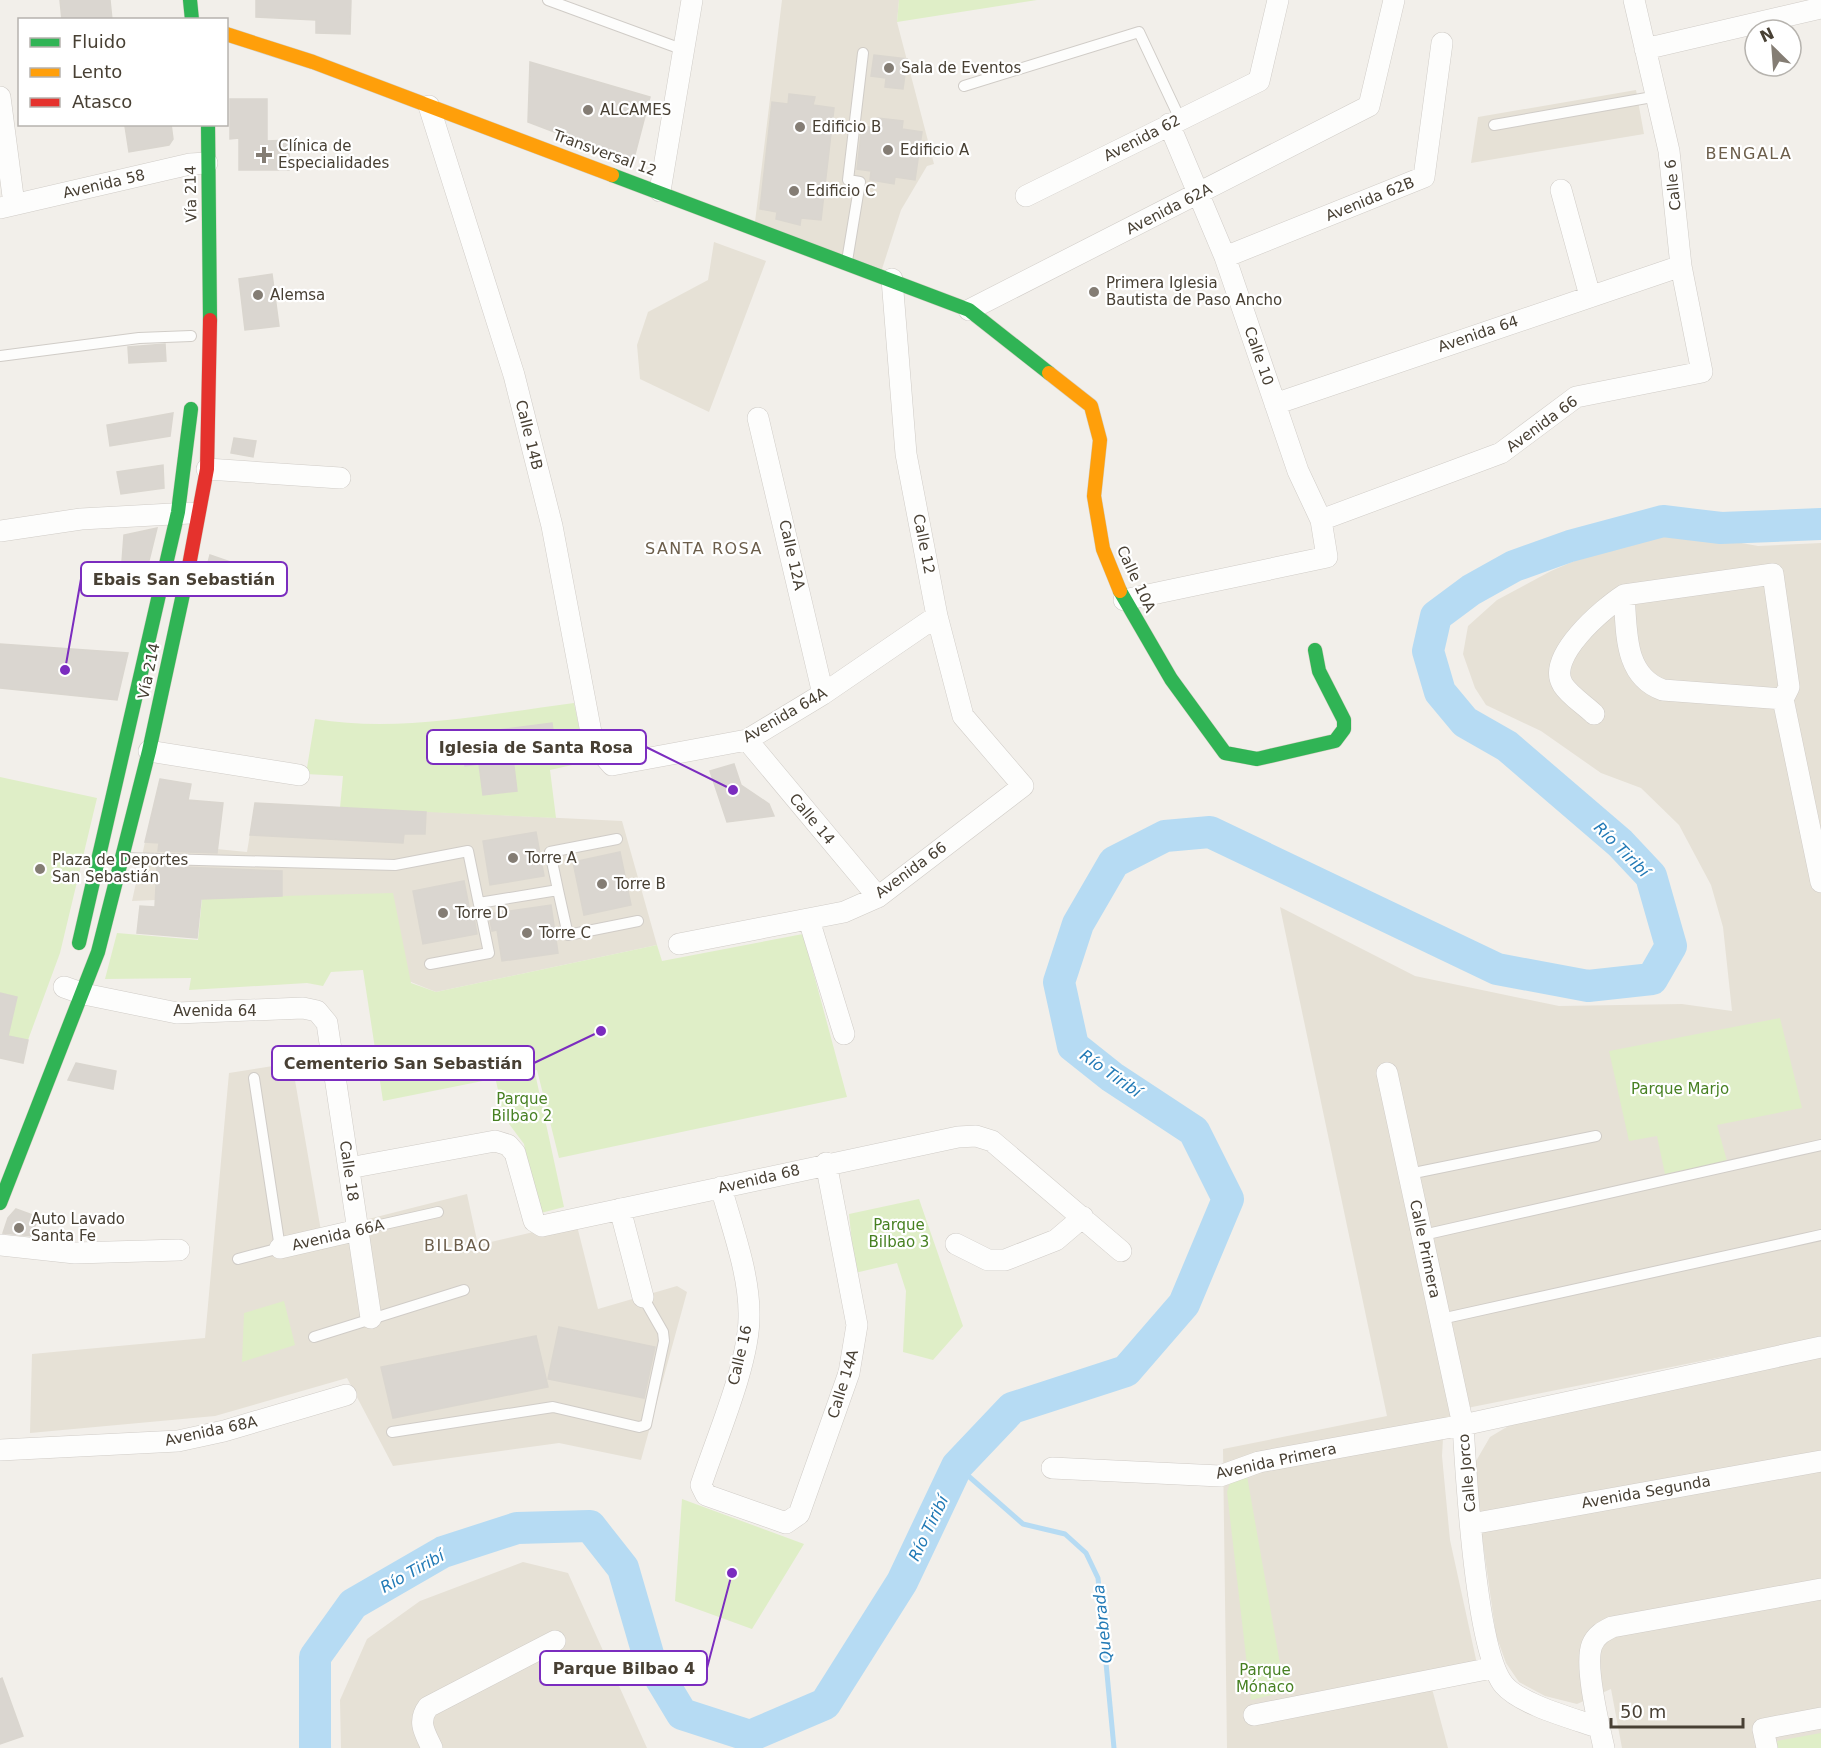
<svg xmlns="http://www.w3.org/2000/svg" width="1821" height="1748" viewBox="0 0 1821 1748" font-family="'DejaVu Sans',sans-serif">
	<rect width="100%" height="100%" fill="#f2efea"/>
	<path fill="#e6e1d6" d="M 782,0 L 899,0 L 897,22 L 934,164 L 927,166 L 901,210 L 882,269 L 755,222 Z
		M 1636,90 L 1644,134 L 1471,163 L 1478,117 Z
		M 714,242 L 766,261 L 709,412 L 640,379 L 637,345 L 648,312 L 708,280 Z
		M 1654,527 L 1758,546 L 1821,543 L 1821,1337 L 1467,1408 L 1444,1421 L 1442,1456 L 1450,1540 L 1477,1664 L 1428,1674 L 1448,1748 L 1227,1748 L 1223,1449 L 1387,1416 L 1280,907 L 1415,976 L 1559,1006 L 1682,1004 L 1732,1011 L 1723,927 L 1711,885 L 1679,825 L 1641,788 L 1601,773 L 1541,731 L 1486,705 L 1475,688 L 1463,654 L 1468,626 L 1497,600 L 1551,571 Z
		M 255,803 L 622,821 L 657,945 L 436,992 L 202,898 L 132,901 L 145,842 L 247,852 Z
		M 292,1063 L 321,1231 L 467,1194 L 478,1245 L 576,1222 L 598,1309 L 677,1286 L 687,1292 L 641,1460 L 559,1443 L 393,1466 L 347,1378 L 215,1416 L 30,1433 L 32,1354 L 205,1338 L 229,1073 Z
		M 1821,1355 L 1821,1748 L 1622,1748 L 1611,1689 L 1577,1704 L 1545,1696 L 1519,1682 L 1506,1663 L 1496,1635 L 1475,1487 L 1476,1461 L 1490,1437 L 1510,1425 Z
		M 523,1562 L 568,1573 L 647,1748 L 341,1748 L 340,1700 L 367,1639 L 420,1601 Z"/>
	<path fill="#dfeec7" d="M 899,0 L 1037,0 L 897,22 Z
		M 574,703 L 581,737 L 590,761 L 550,770 L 556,818 L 340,808 L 343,776 L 306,774 L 315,719 C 400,733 489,714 574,703 Z
		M 0,777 L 97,798 L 60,953 L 28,1040 L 0,1035 Z
		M 393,893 L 411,983 L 436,992 L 657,945 L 662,961 L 803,934 L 847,1097 L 559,1158 L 537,1070 L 383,1101 L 363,970 L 331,972 L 323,986 L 307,983 L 189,990 L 191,978 L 105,979 L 117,933 L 198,940 L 202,898 Z
		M 1780,1018 L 1802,1108 L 1717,1125 L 1727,1161 L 1665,1174 L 1657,1136 L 1629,1141 L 1609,1051 Z
		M 535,1073 L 564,1207 L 537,1214 L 524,1144 L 504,1117 L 496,1081 Z
		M 919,1199 L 963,1326 L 933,1360 L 903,1352 L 906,1291 L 897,1263 L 855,1273 L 849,1214 Z
		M 284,1301 L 295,1345 L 242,1362 L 244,1313 Z
		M 1247,1476 L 1285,1692 L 1251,1700 L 1227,1492 L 1230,1483 Z
		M 682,1499 L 804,1544 L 752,1629 L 675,1601 Z
		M 1821,1733 L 1821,1748 L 1778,1748 L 1777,1741 Z"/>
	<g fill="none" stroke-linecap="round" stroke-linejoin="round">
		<path stroke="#b6dbf3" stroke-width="5" d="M 957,1466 L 1023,1524 L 1065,1534 L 1086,1553 L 1098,1578 L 1114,1748"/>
		<path stroke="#b6dbf3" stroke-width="32" d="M 315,1748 L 315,1657 L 353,1604 L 443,1552 L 517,1528 L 590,1526 L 623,1568 L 650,1661 L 682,1714 L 750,1736 L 825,1704 L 902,1582 L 957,1466 L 1012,1408 L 1126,1371 L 1184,1304 L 1228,1199 L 1194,1131 L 1112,1077 L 1073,1046 L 1059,982 L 1078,924 L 1114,862 L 1165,836 L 1210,832 L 1497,969 L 1588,986 L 1652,979 L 1671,946 L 1651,876 L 1620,843 L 1507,746 L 1465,722 L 1440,692 L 1428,651 L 1436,616 L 1471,590 L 1514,566 L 1570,546 L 1663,521 L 1721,528 L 1821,524"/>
	</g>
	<path fill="#dad6d0" stroke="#dad6cf" stroke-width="1.5" d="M 60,0 L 110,0 L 112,20 L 62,20 Z
		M 256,0 L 351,0 L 350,34 L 316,33 L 316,20 L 256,17 Z
		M 874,55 L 907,59 L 903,89 L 885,87 L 886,78 L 871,76 Z
		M 530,62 L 650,97 L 633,162 L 528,122 Z
		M 789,94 L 815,97 L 813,105 L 834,108 L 821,220 L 801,218 L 800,225 L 776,219 L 777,212 L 760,209 L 772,102 L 788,104 Z
		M 230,99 L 267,99 L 267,141 L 289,140 L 289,170 L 239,170 L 239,138 L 230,139 Z
		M 877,118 L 903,121 L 902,129 L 922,132 L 915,180 L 895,177 L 894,184 L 870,180 L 871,171 L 857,169 L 862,126 L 876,128 Z
		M 135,124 L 171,124 L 173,139 L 169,145 L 129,152 L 125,126 Z
		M 272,274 L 279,326 L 245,330 L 239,279 Z
		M 165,344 L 166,361 L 129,363 L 128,347 Z
		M 173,413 L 170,436 L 110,446 L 107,425 Z
		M 234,438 L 256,441 L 253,457 L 231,453 Z
		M 163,465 L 164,488 L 121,494 L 117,472 Z
		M 157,528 L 145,577 L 121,575 L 124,535 Z
		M 210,555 L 239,565 L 234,580 L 206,570 Z
		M 0,644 L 128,653 L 117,700 L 0,688 Z
		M 552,723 L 556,753 L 513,758 L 517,791 L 483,795 L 479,764 L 465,766 L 461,735 Z
		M 734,764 L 741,785 L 769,804 L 774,816 L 727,822 L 710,771 Z
		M 160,779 L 191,784 L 188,800 L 223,803 L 217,853 L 158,851 L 159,843 L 145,842 Z
		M 255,803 L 426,812 L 425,834 L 404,834 L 403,843 L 250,835 Z
		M 536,832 L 544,876 L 490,885 L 483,841 Z
		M 620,852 L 631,905 L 584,915 L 573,862 Z
		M 157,866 L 282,871 L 282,896 L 201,899 L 197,938 L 137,933 L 140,906 L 155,907 Z
		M 464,881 L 471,917 L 474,917 L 477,934 L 423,944 L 413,891 Z
		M 551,905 L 558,953 L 502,961 L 497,930 L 492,931 L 489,914 Z
		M 0,993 L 17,997 L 8,1036 L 28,1040 L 23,1063 L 0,1058 Z
		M 76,1063 L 116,1071 L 113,1089 L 68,1080 Z
		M 16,1209 L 38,1217 L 32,1236 L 3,1233 L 8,1218 Z
		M 559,1327 L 655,1347 L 644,1398 L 548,1379 Z
		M 536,1336 L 548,1387 L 393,1418 L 381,1367 Z
		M 2,1678 L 23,1736 L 0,1744 L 0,1679 Z"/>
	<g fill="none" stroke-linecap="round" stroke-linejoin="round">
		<defs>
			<path id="lane" d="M 548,0 L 684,50
				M 964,86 L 1139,32 L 1180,119
				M 1494,125 L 1658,96
				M 847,261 L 860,182 L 848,180 L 863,53
				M 0,356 L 139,338 L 191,336
				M 123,858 L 395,865 L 468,851 L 489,953 L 430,964
				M 558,890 L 550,852 L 617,839
				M 479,903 L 558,890 L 568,935 L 638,921
				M 1409,1174 L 1596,1136
				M 358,1230 L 438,1212
				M 1423,1235 L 1821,1145
				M 238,1259 L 280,1248 L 254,1078
				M 1441,1319 L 1821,1235
				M 314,1337 L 464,1290
				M 392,1432 L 553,1407 L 639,1427 L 646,1425 L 664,1341 L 663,1332 L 643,1297"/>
			<path id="street" d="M 1645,49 L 1821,8
				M 0,97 L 14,204
				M 429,106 L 514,375 L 552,526 L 593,743 L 612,765 L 747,740 L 823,694 L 937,616
				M 1561,190 L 1590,296
				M 660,191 L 692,0
				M 1026,196 L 1259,81 L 1278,0
				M 0,208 L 190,164 L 207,163
				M 1225,257 L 1424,177 L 1442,43
				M 969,310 L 1369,106 L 1394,0
				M 1275,404 L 1681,266
				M 758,418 L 823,694
				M 207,469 L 340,478
				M 1321,520 L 1501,453 L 1576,397 L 1702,372 L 1681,266 L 1669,151 L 1634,0
				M 0,531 L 81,519 L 190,513
				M 1124,600 L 1327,557 L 1321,520 L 1298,471 L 1225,257 L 1169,124
				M 1783,699 L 1663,690 C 1623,676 1627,630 1624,595 L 1773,574 L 1789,687 L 1783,699 L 1821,882
				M 1594,714 C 1585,705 1570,696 1563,685 C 1545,657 1604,608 1624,595
				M 747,740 L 878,897
				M 149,751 L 299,775
				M 809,920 L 844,1034
				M 679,944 L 844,912 L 878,897 L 1023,786 L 963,716 L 937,616 L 906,454 L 892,279
				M 64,987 L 84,994 L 177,1013 L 303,1008 L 317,1011 L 327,1023 L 371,1318
				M 349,1168 L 495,1141 L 508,1145 L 515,1153 L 534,1221 L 542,1226 L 958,1137 L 976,1136 L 992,1141 L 1121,1251
				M 721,1187 C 732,1228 750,1275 749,1317 C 749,1364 716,1439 701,1485 L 706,1495 L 786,1523 L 799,1514 L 849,1373 L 857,1325 L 826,1163
				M 620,1209 L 643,1297
				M 956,1244 L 988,1260 L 1005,1260 L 1056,1240 L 1083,1217
				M 0,1245 L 75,1253 L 179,1250
				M 280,1248 L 358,1230
				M 0,1450 L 178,1441 L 224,1431 L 346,1395
				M 1052,1468 L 1220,1476 L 1259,1462 L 1463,1425 L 1387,1073
				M 1471,1524 L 1821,1461
				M 1254,1715 L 1492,1668
				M 1600,1728 C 1575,1719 1521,1705 1504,1685 C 1476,1652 1466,1475 1463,1425 L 1821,1347
				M 432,1748 C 425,1733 417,1722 428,1707 L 555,1641
				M 1604,1748 C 1599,1726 1584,1665 1592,1645 C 1596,1635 1604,1631 1612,1627 L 1821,1589
				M 1767,1748 L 1763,1729 L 1821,1718"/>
			<path id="fast" d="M 190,0 L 192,20
				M 208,124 L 210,320
				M 612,175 L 969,310 L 1049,373
				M 1120,591 L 1171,679 L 1225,753 L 1257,759 L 1335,741 L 1344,729 L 1344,720 L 1319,671 L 1315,650
				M 79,943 L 178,512 L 191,409
				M 0,1203 L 98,952 L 149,751 L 188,571"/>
			<path id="slow" d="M 226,34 L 313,62 L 612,175
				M 1049,373 L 1091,406 L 1100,440 L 1094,496 L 1103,549 L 1120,591"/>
			<path id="jam" d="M 188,571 L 207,469 L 210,320"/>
		</defs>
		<use href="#lane" stroke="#d0ccc7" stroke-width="12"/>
		<use href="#street" stroke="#d0ccc7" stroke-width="22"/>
		<use href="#fast" stroke="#d3cec1" stroke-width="15"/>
		<use href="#slow" stroke="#d3cec1" stroke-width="15"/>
		<use href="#jam" stroke="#d3cec1" stroke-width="15"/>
		<use href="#lane" stroke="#fdfdfc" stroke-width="10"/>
		<use href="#street" stroke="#fdfdfc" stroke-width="21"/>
		<use href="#fast" stroke="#30b455" stroke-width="14"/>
		<use href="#slow" stroke="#ff9f0a" stroke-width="14"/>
		<use href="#jam" stroke="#e5322d" stroke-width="14"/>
	</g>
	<g fill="#847d74" stroke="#fff" stroke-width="2">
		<circle cx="889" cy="68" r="6"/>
		<circle cx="588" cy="110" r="6"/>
		<circle cx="800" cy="127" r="6"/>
		<circle cx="888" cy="150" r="6"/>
		<path d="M261 146h6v6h6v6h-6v6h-6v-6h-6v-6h6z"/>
		<circle cx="794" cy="191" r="6"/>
		<circle cx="1094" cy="292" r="6"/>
		<circle cx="258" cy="295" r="6"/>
		<circle cx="513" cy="858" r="6"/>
		<circle cx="40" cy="869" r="6"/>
		<circle cx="602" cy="884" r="6"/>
		<circle cx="443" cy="913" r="6"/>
		<circle cx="527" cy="933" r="6"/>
		<circle cx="19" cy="1228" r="6"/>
	</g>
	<g text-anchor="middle" stroke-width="4.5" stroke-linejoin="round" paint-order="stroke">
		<g font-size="15" fill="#484034" stroke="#fff" text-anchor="start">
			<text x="901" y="73">Sala de Eventos</text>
			<text x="600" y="115">ALCAMES</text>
			<text x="812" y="132">Edificio B</text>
			<text x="278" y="151">Clínica de<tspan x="278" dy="17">Especialidades</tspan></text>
			<text x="900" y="155">Edificio A</text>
			<text x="806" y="196">Edificio C</text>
			<text x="1106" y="288">Primera Iglesia<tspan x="1106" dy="17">Bautista de Paso Ancho</tspan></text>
			<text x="270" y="300">Alemsa</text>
			<text x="525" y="863">Torre A</text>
			<text x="52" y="865">Plaza de Deportes<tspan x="52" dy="17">San Sebastián</tspan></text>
			<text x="614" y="889">Torre B</text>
			<text x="455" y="918">Torre D</text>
			<text x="539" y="938">Torre C</text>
			<text x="31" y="1224">Auto Lavado<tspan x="31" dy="17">Santa Fe</tspan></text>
		</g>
		<g font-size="15" fill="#484034" stroke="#fff">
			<text transform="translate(1142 138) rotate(-27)" y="5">Avenida 62</text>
			<text transform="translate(605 153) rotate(20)" y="5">Transversal 12</text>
			<text transform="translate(104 184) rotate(-13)" y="5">Avenida 58</text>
			<text transform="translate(1673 185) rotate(-96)" y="5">Calle 6</text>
			<text transform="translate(191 194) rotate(-91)" y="5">Vía 214</text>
			<text transform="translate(1370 199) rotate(-22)" y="5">Avenida 62B</text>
			<text transform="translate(1169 209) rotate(-27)" y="5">Avenida 62A</text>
			<text transform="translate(1478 334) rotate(-19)" y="5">Avenida 64</text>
			<text transform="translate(1259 356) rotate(71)" y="5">Calle 10</text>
			<text transform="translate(1542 424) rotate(-36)" y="5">Avenida 66</text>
			<text transform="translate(529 435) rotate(76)" y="5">Calle 14B</text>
			<text transform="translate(924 544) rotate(79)" y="5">Calle 12</text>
			<text transform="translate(792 555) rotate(77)" y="5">Calle 12A</text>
			<text transform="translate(1136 579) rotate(65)" y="5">Calle 10A</text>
			<text transform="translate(149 671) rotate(-78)" y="5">Vía 214</text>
			<text transform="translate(785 715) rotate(-30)" y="5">Avenida 64A</text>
			<text transform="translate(812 819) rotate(50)" y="5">Calle 14</text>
			<text transform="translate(911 870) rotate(-36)" y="5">Avenida 66</text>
			<text x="215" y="1016">Avenida 64</text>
			<text transform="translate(349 1171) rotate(82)" y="5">Calle 18</text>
			<text transform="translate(759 1179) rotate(-13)" y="5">Avenida 68</text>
			<text transform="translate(338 1235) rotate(-13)" y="5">Avenida 66A</text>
			<text transform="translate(1425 1249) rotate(78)" y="5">Calle Primera</text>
			<text transform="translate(740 1355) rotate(-77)" y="5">Calle 16</text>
			<text transform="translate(843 1384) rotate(-73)" y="5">Calle 14A</text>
			<text transform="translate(211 1431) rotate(-12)" y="5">Avenida 68A</text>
			<text transform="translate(1276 1461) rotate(-12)" y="5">Avenida Primera</text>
			<text transform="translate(1467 1473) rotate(-95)" y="5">Calle Jorco</text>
			<text transform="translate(1646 1492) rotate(-10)" y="5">Avenida Segunda</text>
		</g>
		<g font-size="15" fill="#478022" stroke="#fff">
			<text x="1680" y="1094">Parque Marjo</text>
			<text x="522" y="1104">Parque<tspan x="522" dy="17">Bilbao 2</tspan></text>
			<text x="899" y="1230">Parque<tspan x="899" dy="17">Bilbao 3</tspan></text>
			<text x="1265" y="1675">Parque<tspan x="1265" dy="17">Mónaco</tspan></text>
		</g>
		<g font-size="16" letter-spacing="1.5" fill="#6c5e4b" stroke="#fff">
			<text x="1749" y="159">BENGALA</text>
			<text x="704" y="554">SANTA ROSA</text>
			<text x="458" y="1251">BILBAO</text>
		</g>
		<g font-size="16" font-style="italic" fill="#227ab6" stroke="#fff">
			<text transform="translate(1622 849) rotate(45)" y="6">Río Tiribí</text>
			<text transform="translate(1111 1073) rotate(35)" y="6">Río Tiribí</text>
			<text transform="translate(928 1528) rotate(-64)" y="6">Río Tiribí</text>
			<text transform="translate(412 1571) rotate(-29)" y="6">Río Tiribí</text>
			<text transform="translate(1102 1624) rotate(-96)" y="6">Quebrada</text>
		</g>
	</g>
	<path fill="none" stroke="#7b2cbf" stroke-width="2" d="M65 670L81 579M733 790L646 747M601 1031L534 1063M732 1573L707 1668"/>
	<g fill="#7b2cbf" stroke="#fff" stroke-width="2">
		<circle cx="65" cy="670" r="6"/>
		<circle cx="733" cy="790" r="6"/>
		<circle cx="601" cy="1031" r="6"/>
		<circle cx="732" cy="1573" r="6"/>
	</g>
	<g fill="#fff" stroke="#7b2cbf" stroke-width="2">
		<rect x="81" y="562" width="206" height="34" rx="6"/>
		<rect x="427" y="730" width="219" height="34" rx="6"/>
		<rect x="272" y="1046" width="262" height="34" rx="6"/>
		<rect x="540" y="1651" width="167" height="34" rx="6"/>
	</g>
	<g font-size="16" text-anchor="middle" font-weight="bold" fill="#484034">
		<text x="184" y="585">Ebais San Sebastián</text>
		<text x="536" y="753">Iglesia de Santa Rosa</text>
		<text x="403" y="1069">Cementerio San Sebastián</text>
		<text x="624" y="1674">Parque Bilbao 4</text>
	</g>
	<rect x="18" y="18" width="210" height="108" fill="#ffffff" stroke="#b6b3ae" stroke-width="1.5"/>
	<rect x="30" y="38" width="30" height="9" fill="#30b455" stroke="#b6b3ae" stroke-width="1.5"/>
	<text x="72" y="48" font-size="18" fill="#484034">Fluido</text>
	<rect x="30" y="68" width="30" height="9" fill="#ff9f0a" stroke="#b6b3ae" stroke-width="1.5"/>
	<text x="72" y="78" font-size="18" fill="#484034">Lento</text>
	<rect x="30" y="98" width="30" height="9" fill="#e5322d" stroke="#b6b3ae" stroke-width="1.5"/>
	<text x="72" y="108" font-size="18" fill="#484034">Atasco</text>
	<g transform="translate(1773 48) rotate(335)"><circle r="28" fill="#ffffff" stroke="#b6b3ae" stroke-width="1.5"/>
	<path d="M0-4.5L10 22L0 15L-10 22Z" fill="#847d74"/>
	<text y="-9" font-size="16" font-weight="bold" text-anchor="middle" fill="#484034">N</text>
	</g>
	<path d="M1611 1718v9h132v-9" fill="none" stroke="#484034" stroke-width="3"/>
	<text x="1620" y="1718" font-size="18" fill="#484034" stroke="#ffffff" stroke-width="4.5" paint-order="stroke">50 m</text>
</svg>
